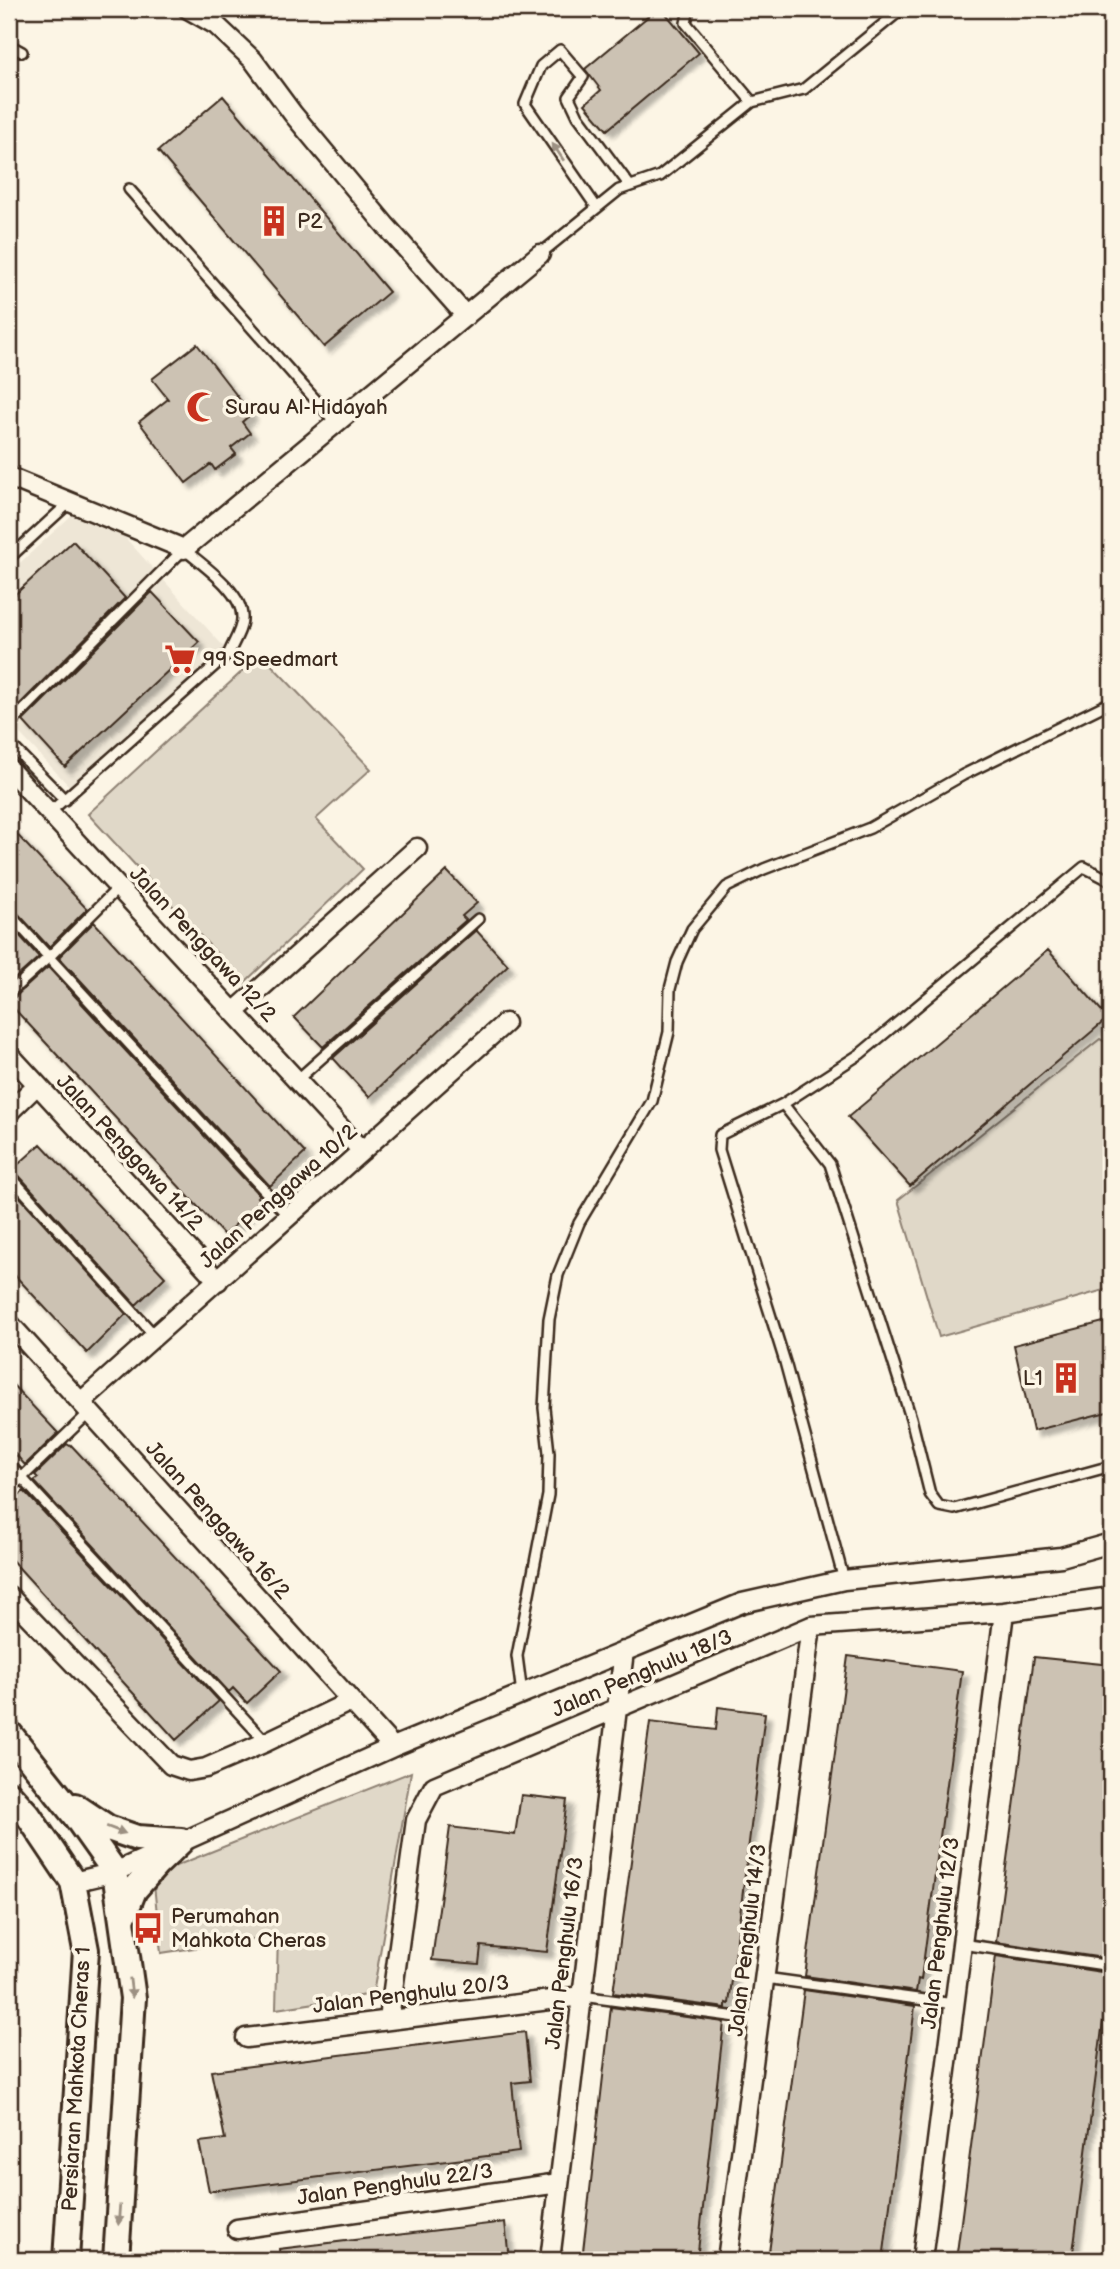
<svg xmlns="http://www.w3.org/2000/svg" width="1120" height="2269" viewBox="0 0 1120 2269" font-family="'Balsamiq Sans',sans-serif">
	<defs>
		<filter id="shadow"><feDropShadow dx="6" dy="6" stdDeviation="2" flood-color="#0004"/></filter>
	</defs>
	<rect width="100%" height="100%" fill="#fcf5e5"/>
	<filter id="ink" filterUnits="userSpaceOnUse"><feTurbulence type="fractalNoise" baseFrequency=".0143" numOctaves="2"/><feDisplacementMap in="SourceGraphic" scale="14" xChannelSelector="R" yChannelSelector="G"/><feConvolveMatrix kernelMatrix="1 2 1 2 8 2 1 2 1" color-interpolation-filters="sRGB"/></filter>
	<g filter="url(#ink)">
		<path fill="#eee6d6" d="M 74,513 L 120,532 L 225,648 L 71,788 L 9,722 L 9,573 Z"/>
		<path fill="#e0d8c8" stroke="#8e8173" stroke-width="2" d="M 261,654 L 371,769 L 316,819 L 363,869 L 244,983 L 88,814 Z
			M 1100,1039 L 1111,1045 L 1111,1288 L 939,1337 L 898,1200 Z
			M 411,1772 L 373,1994 L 276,2009 L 278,1935 L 161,1953 L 153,1875 Z"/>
		<path fill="#ccc2b3" stroke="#3b2a1e" stroke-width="2" filter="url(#shadow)" d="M 657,9 L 662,9 L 699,53 L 607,130 L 585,104 L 601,90 L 585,69 Z
			M 223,96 L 389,292 L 324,347 L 158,151 Z
			M 197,344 L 251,414 L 242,422 L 250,433 L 231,448 L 236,454 L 215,470 L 211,464 L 186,483 L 139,422 L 168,399 L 152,379 Z
			M 73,541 L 125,598 L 13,711 L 9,706 L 9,600 Z
			M 152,592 L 199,642 L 65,767 L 23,721 Z
			M 9,826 L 87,909 L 49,947 L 14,909 L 9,907 Z
			M 447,871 L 477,903 L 462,916 L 466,920 L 323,1047 L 294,1017 Z
			M 94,922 L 305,1153 L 270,1186 L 59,957 Z
			M 9,924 L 39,957 L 9,984 Z
			M 476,930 L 508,965 L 369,1097 L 333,1058 Z
			M 1048,950 L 1108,1018 L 910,1186 L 848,1117 Z
			M 48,967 L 259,1195 L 257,1197 L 261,1201 L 224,1235 L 9,1003 L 9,1000 L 14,998 Z
			M 41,1144 L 165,1277 L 136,1305 L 13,1169 Z
			M 9,1185 L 126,1314 L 87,1353 L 9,1269 Z
			M 1111,1320 L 1111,1411 L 1033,1431 L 1014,1345 Z
			M 9,1381 L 58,1433 L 25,1465 L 9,1447 Z
			M 67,1444 L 70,1446 L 71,1445 L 281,1671 L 247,1703 L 233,1688 L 229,1692 L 34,1481 L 38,1478 L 35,1475 Z
			M 24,1491 L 219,1701 L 176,1740 L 9,1557 L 9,1504 Z
			M 848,1656 L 962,1671 L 921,1980 L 918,1979 L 916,1992 L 805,1976 Z
			M 1034,1657 L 1111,1665 L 1110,1959 L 996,1942 Z
			M 718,1707 L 765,1713 L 729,2004 L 726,2003 L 726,2008 L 613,1993 L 650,1722 L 716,1730 Z
			M 521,1795 L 567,1800 L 547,1952 L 481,1946 L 479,1964 L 432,1960 L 450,1827 L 515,1835 Z
			M 996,1956 L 1108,1973 L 1109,1975 L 1072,2260 L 1004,2254 L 1003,2260 L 956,2260 Z
			M 804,1990 L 915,2006 L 883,2260 L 768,2260 Z
			M 611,2007 L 724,2022 L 697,2260 L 582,2260 Z
			M 525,2032 L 530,2081 L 512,2083 L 519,2152 L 209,2191 L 199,2142 L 225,2139 L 211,2071 Z
			M 505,2222 L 509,2260 L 280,2260 L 279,2249 Z"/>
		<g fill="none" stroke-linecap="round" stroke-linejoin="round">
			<defs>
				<path id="service" d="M 689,9 L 686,23 L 752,102
					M 9,45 L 22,52
					M 129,189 L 336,423
					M 597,208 L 525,104 L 541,66 L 560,50 L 583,77 L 569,97 L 578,116 L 630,186
					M 540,254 L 619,190 L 660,176 L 752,102 L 804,89 L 902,9
					M 9,558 L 69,503
					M 9,725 L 184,549 C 202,565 242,591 242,617 C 243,628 233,643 229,653 L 50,812
					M 9,743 L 65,800
					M 9,914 L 289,1217
					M 9,993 L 49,957 L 119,887
					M 297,1080 L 478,919
					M 783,1104 L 830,1164 L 911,1418 L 930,1494 L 939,1506 L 954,1509 L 1111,1466
					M 9,1175 L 156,1337
					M 9,1464 L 266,1742
					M 9,1490 L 90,1412
					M 844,1580 L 785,1362 L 719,1150 L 720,1135 L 783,1104 L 860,1054 L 1084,867 L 1111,881
					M 522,1694 L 517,1656 L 548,1495 L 549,1453 L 544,1408 L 549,1319 L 558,1275 L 579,1223 L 652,1101 L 669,1032 L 670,989 L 677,962 L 692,929 L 727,887 L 764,869 L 870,828 L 963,775 L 1111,702
					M 962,1944 L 1111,1966
					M 765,1978 L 954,2004
					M 582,1996 L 759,2020"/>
				<path id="minor" d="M 188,9 L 216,25 L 253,60 L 293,114 L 386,226 L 466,316
					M 9,477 L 184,549 L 540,254
					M 9,769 L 362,1151
					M 234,1012 L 417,848
					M 9,1054 L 218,1281
					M 9,1112 L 37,1085
					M 9,1323 L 393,1747
					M 81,1402 L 505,1023
					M 9,1596 L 171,1765 L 189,1771 L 206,1768 L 266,1742 L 351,1701
					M 73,1882 L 115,1872 L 393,1747 L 742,1603 L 844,1580 L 1061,1557 L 1111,1543
					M 389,2019 L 416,1820 L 434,1786 L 811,1626 L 1004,1612 L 1111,1597
					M 246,2038 L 582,1996
					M 237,2229 L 559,2183
					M 550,2260 L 624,1651
					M 727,2260 L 811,1626
					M 922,2260 L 1004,1612"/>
				<path id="secondary" d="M 9,1733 L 76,1817 L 115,1872 L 133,1998 L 116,2260
					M 9,1794 L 28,1815 L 73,1882 L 86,1950 L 66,2260
					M 75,1806 L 108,1828 L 137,1838 L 181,1841
					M 122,1920 L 134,1890 L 156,1865 L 181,1841"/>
			</defs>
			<use href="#service" stroke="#3b2a1e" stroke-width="14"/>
			<use href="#minor" stroke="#3b2a1e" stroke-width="23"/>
			<use href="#secondary" stroke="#3b2a1e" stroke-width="30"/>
			<use href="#service" stroke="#fcf5e5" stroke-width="9"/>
			<use href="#minor" stroke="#fcf5e5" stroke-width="18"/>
			<use href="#secondary" stroke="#fcf5e5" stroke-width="24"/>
		</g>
		<defs><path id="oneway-solid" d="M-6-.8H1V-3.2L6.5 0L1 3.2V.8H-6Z" transform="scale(1.75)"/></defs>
		<g fill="#9c9082">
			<use href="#oneway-solid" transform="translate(558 152) rotate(-124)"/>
			<use href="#oneway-solid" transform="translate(116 1830) rotate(21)"/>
			<use href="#oneway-solid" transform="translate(131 1988) rotate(83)"/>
			<use href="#oneway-solid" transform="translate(119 2215) rotate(94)"/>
		</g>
	</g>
	<defs>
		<symbol id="building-bare" viewBox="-9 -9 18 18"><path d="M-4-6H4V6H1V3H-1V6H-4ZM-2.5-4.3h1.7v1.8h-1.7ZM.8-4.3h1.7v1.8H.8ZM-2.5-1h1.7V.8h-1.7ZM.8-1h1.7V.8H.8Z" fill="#c8321e" stroke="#fcf5e5" stroke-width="2.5" paint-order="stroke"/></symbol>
		<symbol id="mosque-bare" viewBox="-9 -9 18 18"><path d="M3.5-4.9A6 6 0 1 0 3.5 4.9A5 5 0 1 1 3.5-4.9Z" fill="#c8321e" stroke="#fcf5e5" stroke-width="2.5" paint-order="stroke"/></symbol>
		<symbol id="supermarket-bare" viewBox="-9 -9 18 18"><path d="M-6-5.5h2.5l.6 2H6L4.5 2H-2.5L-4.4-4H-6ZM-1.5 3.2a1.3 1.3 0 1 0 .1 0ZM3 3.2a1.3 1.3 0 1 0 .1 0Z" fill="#c8321e" stroke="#fcf5e5" stroke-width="2.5" paint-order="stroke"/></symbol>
		<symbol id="bus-bare" viewBox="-9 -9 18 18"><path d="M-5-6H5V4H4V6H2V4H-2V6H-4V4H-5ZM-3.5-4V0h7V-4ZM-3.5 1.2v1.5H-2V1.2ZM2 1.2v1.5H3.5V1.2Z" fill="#c8321e" stroke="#fcf5e5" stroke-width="2.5" paint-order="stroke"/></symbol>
	</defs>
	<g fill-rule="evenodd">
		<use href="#building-bare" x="252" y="199" width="44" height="44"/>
		<use href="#mosque-bare" x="180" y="385" width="44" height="44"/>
		<use href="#supermarket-bare" x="158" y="637" width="44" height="44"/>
		<use href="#building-bare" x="1044" y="1356" width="44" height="44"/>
		<use href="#bus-bare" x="126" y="1906" width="44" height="44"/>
	</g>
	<g text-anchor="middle" stroke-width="7" stroke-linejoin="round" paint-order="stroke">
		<g font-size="21" fill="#3b2a1e" stroke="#fcf5e5" text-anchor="start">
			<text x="297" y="228">P2</text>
			<text x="225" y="414">Surau Al-Hidayah</text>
			<text x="203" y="666">99 Speedmart</text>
			<text x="1043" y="1385" text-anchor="end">L1</text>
			<text x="171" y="1923">Perumahan<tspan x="171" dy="24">Mahkota Cheras</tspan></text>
		</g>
		<g font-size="21" fill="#3b2a1e" stroke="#fcf5e5">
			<text transform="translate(203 944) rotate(47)" y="7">Jalan Penggawa 12/2</text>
			<text transform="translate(130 1152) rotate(47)" y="7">Jalan Penggawa 14/2</text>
			<text transform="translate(278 1196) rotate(-42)" y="7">Jalan Penggawa 10/2</text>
			<text transform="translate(218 1520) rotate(48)" y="7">Jalan Penggawa 16/2</text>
			<text transform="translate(642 1673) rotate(-23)" y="7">Jalan Penghulu 18/3</text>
			<text transform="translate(940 1933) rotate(-83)" y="7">Jalan Penghulu 12/3</text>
			<text transform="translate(747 1940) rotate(-83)" y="7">Jalan Penghulu 14/3</text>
			<text transform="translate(564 1953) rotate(-83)" y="7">Jalan Penghulu 16/3</text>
			<text transform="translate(411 1994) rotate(-7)" y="7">Jalan Penghulu 20/3</text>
			<text transform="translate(76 2079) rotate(-87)" y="7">Persiaran Mahkota Cheras 1</text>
			<text transform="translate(395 2184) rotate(-8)" y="7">Jalan Penghulu 22/3</text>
		</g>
	</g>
	<rect width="1120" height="2269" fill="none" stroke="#fcf5e5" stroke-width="35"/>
	<rect x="18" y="18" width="1085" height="2234" fill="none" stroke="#3b2a1e" stroke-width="2.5" filter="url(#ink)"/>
</svg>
